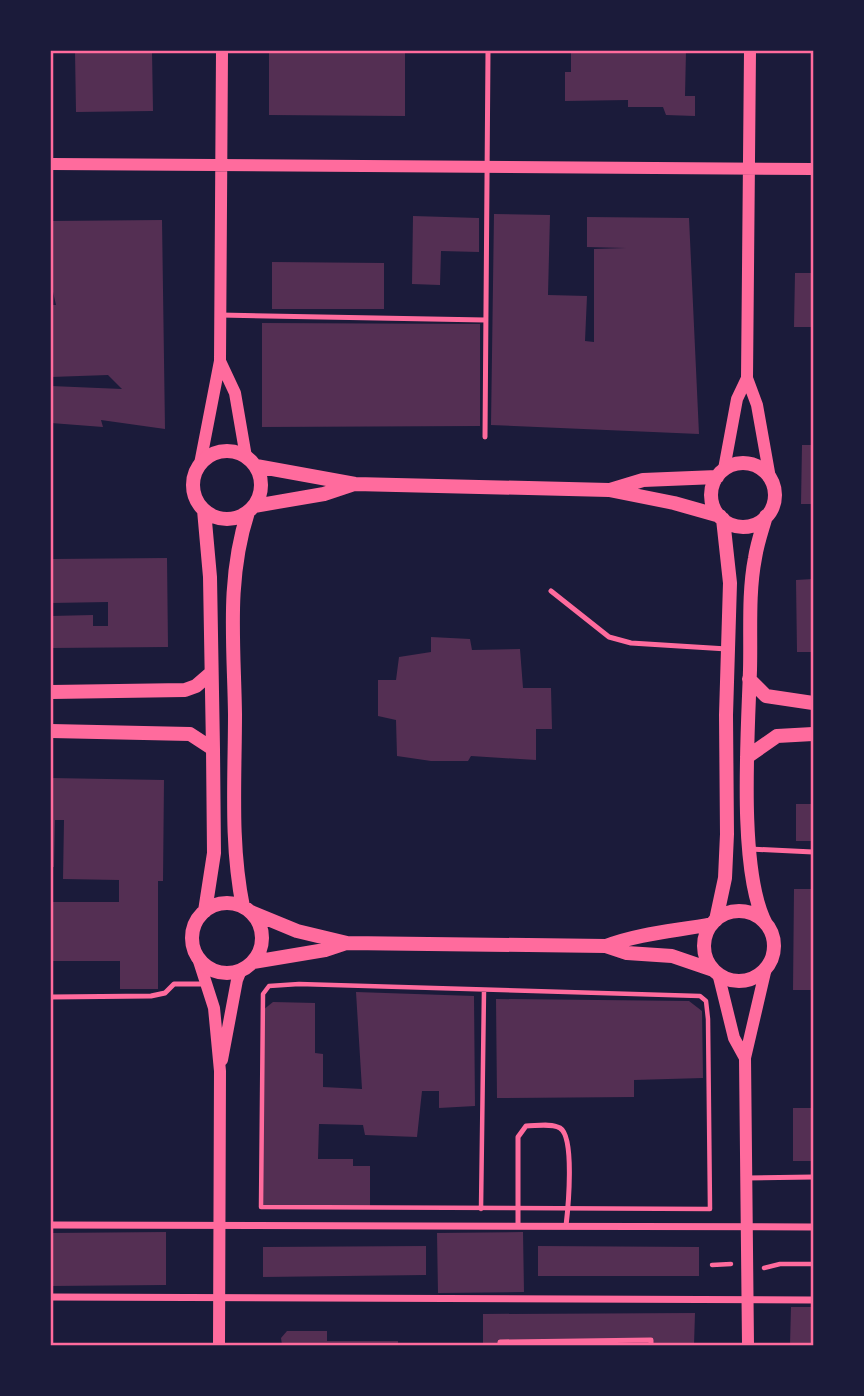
<svg xmlns="http://www.w3.org/2000/svg" width="864" height="1396" viewBox="0 0 864 1396" font-family="Bitter,serif">
	<rect width="100%" height="100%" fill="#1b1b3a"/>
	<path fill="#542f53" d="M 75,51 L 152,51 L 153,111 L 76,112 Z
		M 269,51 L 405,51 L 405,116 L 269,115 Z
		M 571,51 L 686,51 L 685,96 L 695,96 L 695,116 L 666,115 L 663,107 L 628,107 L 628,100 L 565,101 L 565,72 L 571,72 Z
		M 494,214 L 550,215 L 548,295 L 587,296 L 585,341 L 594,342 L 594,249 L 626,248 L 587,247 L 587,217 L 689,218 L 699,434 L 491,425 Z
		M 413,216 L 479,218 L 479,252 L 441,251 L 440,285 L 412,284 Z
		M 162,220 L 165,429 L 101,420 L 103,427 L 51,423 L 51,386 L 122,389 L 108,375 L 51,377 L 51,305 L 56,305 L 51,283 L 51,221 Z
		M 272,262 L 384,263 L 384,309 L 272,309 Z
		M 795,273 L 813,273 L 813,327 L 794,327 Z
		M 262,323 L 480,324 L 480,426 L 262,427 Z
		M 802,445 L 813,445 L 813,504 L 801,504 Z
		M 167,558 L 168,647 L 51,648 L 51,616 L 93,615 L 93,626 L 108,626 L 108,602 L 51,603 L 52,559 Z
		M 813,579 L 813,652 L 797,652 L 796,580 Z
		M 431,637 L 470,639 L 472,650 L 520,649 L 523,688 L 551,688 L 552,729 L 536,729 L 536,760 L 471,756 L 468,761 L 431,761 L 397,756 L 396,720 L 378,716 L 378,680 L 396,680 L 399,657 L 431,652 Z
		M 51,778 L 164,780 L 163,881 L 158,881 L 158,989 L 120,989 L 120,961 L 51,961 L 51,902 L 119,902 L 119,880 L 63,879 L 64,820 L 55,820 L 54,867 L 51,867 Z
		M 796,804 L 813,804 L 813,841 L 796,841 Z
		M 794,889 L 813,889 L 813,990 L 793,990 Z
		M 356,992 L 474,996 L 475,1106 L 439,1108 L 439,1091 L 422,1091 L 417,1137 L 365,1135 L 363,1125 L 319,1124 L 318,1159 L 353,1159 L 353,1166 L 370,1166 L 370,1209 L 261,1207 L 263,1010 L 273,1002 L 315,1003 L 315,1053 L 323,1054 L 323,1087 L 362,1089 Z
		M 496,999 L 689,1001 L 702,1011 L 703,1078 L 634,1080 L 634,1097 L 497,1098 Z
		M 793,1108 L 813,1108 L 813,1161 L 793,1161 Z
		M 166,1232 L 166,1285 L 51,1286 L 51,1233 Z
		M 523,1232 L 524,1292 L 438,1293 L 437,1233 Z
		M 426,1246 L 426,1275 L 263,1277 L 263,1247 Z
		M 538,1246 L 699,1247 L 699,1276 L 538,1276 Z
		M 791,1307 L 813,1307 L 813,1345 L 790,1345 Z
		M 695,1313 L 694,1345 L 483,1345 L 483,1314 Z
		M 287,1331 L 327,1331 L 327,1341 L 398,1341 L 398,1345 L 282,1345 L 281,1338 Z"/>
	<g fill="none" stroke-linecap="round" stroke-linejoin="round">
		<path stroke="#ff6b9d" stroke-width="4.5" d="M 299,984 L 700,996 L 706,1001 L 708,1019 L 710,1209 L 261,1207 L 263,994 L 269,986 Z
			M 481,1209 L 484,990
			M 712,1265 L 731,1264
			M 764,1268 L 780,1264 L 813,1264"/>
		<path stroke="#ff6b9d" stroke-width="5" d="M 220,315 L 485,320
			M 485,437 L 488,51
			M 551,591 L 609,637 L 631,643 L 727,649
			M 750,849 L 813,852
			M 51,997 L 151,996 L 165,993 L 174,984 L 204,984
			M 747,1178 L 813,1177
			M 518,1226 L 518,1137 L 526,1126 C 536,1126 551,1123 560,1128 C 575,1137 568,1209 566,1226
			M 500,1345 L 500,1342 L 651,1340 L 651,1345"/>
		<path stroke="#ff6b9d" stroke-width="7" d="M 51,1225 L 813,1227
			M 51,1297 L 813,1300"/>
		<path stroke="#ff6b9d" stroke-width="12" d="M 750,51 L 747,378 L 757,405 L 770,478
			M 51,164 L 813,169
			M 220,361 L 235,393 L 246,457
			M 200,464 L 220,361 L 222,51
			M 724,469 L 737,399 L 747,378
			M 197,955 L 214,1008 L 220,1071 L 219,1345
			M 718,973 L 734,1038 L 745,1058
			M 222,1060 L 237,980 L 241,970
			M 748,1345 L 745,1058 L 766,968"/>
		<path stroke="#ff6b9d" stroke-width="14" d="M193 485a34 34 0 1 1 68 0a34 34 0 1 1-68 0Z
			M711 495a32 32 0 1 1 64 0a32 32 0 1 1-64 0Z
			M 256,466 L 355,484 L 609,490 L 674,503 L 720,516
			M 610,490 L 643,480 L 717,477
			M 254,506 L 324,494 L 354,484
			M 204,510 L 210,577 L 213,749
			M 749,679 L 766,696 L 813,703
			M 51,692 L 185,690 L 196,686 L 211,673
			M 51,731 L 190,734 L 213,749 L 214,853 L 205,911
			M 747,757 L 777,736 L 813,734
			M192 938a35 35 0 1 1 70 0a35 35 0 1 1-70 0Z
			M 243,907 C 230,843 235,779 235,714 C 234,644 226,580 248,512
			M704 946a35 35 0 1 1 70 0a35 35 0 1 1-70 0Z
			M 251,912 L 297,931 L 347,943 L 606,946 L 627,953 L 672,956 L 713,970
			M 716,920 L 725,878 L 727,834 L 726,715 L 730,583 L 723,519
			M 766,924 C 738,872 748,733 750,670 C 751,633 748,594 755,558 C 757,544 762,530 766,516
			M 606,946 C 640,933 676,931 712,924
			M 253,962 L 325,950 L 346,943"/>
	</g>
	<rect width="864" height="1396" fill="none" stroke="#1b1b3a" stroke-width="105"/>
	<rect x="52" y="52" width="760" height="1292" fill="none" stroke="#ff6b9d" stroke-width="2.5"/>
</svg>
